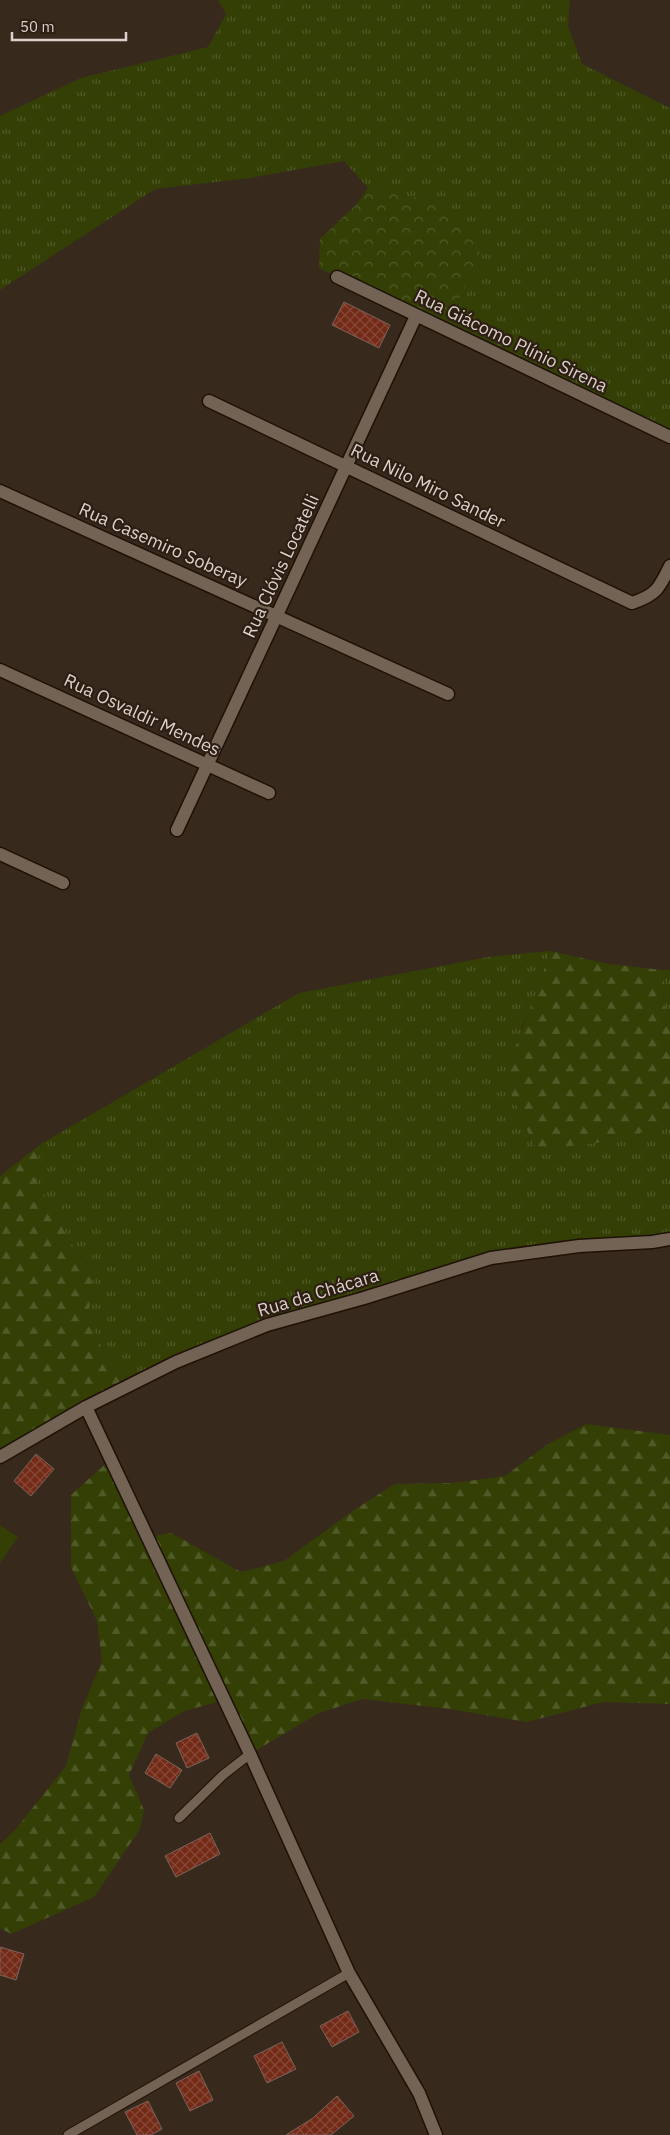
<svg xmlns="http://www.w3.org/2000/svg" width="670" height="2135" viewBox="0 0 670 2135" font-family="'IBM Plex Sans',sans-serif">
	<defs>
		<pattern id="grass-tufts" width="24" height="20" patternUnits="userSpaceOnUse" patternTransform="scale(1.25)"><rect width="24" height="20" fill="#333f05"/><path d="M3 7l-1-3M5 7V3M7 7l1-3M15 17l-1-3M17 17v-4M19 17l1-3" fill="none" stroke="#505a28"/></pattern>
		<pattern id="forest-firs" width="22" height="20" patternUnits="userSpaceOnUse" patternTransform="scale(1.25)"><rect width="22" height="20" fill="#333f05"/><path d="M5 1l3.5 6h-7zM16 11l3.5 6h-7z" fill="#505a28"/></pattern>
		<pattern id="park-crowns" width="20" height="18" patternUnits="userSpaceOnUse" patternTransform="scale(1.25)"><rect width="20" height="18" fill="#333f05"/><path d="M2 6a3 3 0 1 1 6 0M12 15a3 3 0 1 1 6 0" fill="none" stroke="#505a28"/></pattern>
		<pattern id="building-cross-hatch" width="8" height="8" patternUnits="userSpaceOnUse" patternTransform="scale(1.25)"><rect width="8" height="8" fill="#732a16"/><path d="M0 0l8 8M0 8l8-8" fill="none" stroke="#864837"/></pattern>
	</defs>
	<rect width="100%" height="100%" fill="#38291d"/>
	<path fill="url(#grass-tufts)" d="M 218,0 L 570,0 L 568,26 L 582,64 L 670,108 L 670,437 L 442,328 L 434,201 L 368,188 L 344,161 L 250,178 L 155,189 L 0,290 L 0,116 L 81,78 L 208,47 L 226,14 Z
		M 550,951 L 537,994 L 521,1029 L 664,1127 L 670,1121 L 670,1239 L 491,1258 L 267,1325 L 132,1385 L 105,1354 L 88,1321 L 93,1270 L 77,1253 L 35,1180 L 41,1144 L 299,993 L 488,957 Z
		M 662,970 L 670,970 L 670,1015 L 664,1005 Z"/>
	<path fill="url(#forest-firs)" d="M 550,951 L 609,964 L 662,970 L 664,1005 L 670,1015 L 670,1121 L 664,1127 L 596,1143 L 536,1150 L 504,1078 C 519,1035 537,994 550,951 Z
		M 41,1144 L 36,1180 L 77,1253 L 93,1271 L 88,1321 L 105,1354 L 132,1385 L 0,1457 L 0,1176 Z
		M 586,1424 L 670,1435 L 670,1704 L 603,1702 L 527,1722 L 450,1709 L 362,1699 L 319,1713 L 250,1754 L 225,1700 L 184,1711 L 148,1733 L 129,1775 L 144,1810 L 140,1829 L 94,1897 L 11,1934 L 0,1928 L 0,1844 L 15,1830 L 66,1766 L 82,1708 L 102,1661 L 97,1621 L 71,1567 L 71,1495 L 111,1459 L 147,1537 L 171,1533 L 241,1572 L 284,1561 L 354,1510 L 395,1484 L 454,1483 L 505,1476 L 548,1444 Z"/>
	<path fill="url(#park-crowns)" d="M 368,188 L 434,201 L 469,228 L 482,258 L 442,328 L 319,268 L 320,239 L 356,205 Z"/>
	<path fill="#333f05" d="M 0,1525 L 18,1537 L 0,1563 Z"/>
	<path fill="url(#building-cross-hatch)" stroke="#79635d" d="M 344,302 L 390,325 L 379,348 L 332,325 Z
		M 36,1454 L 54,1469 L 31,1496 L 14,1481 Z
		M 197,1733 L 209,1758 L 187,1768 L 176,1743 Z
		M 156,1754 L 182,1770 L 170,1788 L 145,1773 Z
		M 210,1833 L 220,1854 L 176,1877 L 165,1856 Z
		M 0,1947 L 24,1954 L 16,1980 L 0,1975 Z
		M 348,2011 L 359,2032 L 332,2047 L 320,2026 Z
		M 282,2042 L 296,2069 L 267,2083 L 254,2056 Z
		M 199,2071 L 213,2100 L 190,2111 L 176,2083 Z
		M 337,2096 L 354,2116 L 331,2135 L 286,2135 L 313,2118 Z
		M 148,2101 L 162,2129 L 151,2135 L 137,2135 L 125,2112 Z"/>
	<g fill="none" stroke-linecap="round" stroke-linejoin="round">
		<defs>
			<path id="lane" d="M 179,1818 L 223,1775 L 250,1754
				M 68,2135 L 349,1973"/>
			<path id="street" d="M 337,277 L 670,437
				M 209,401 L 632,603 C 656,595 659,589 670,566
				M 0,491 L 448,694
				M 0,670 L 269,793
				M 177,830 L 416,316
				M 0,854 L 63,883
				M 86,1407 L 250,1754 L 349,1973 L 419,2093 L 436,2135
				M 0,1457 L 86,1407 L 176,1362 L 267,1325 L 364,1298 L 491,1258 L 579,1246 L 652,1242 L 670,1239"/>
		</defs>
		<use href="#lane" stroke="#1f1106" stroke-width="11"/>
		<use href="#street" stroke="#1f1106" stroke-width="15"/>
		<use href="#lane" stroke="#736355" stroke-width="9"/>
		<use href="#street" stroke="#736355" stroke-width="12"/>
	</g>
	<g text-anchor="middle" stroke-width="4.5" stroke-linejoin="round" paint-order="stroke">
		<g font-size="18" fill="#dcd2cb" stroke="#2d1f13">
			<text transform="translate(511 341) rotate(26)" y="6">Rua Giácomo Plínio Sirena</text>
			<text transform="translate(428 486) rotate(26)" y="6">Rua Nilo Miro Sander</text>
			<text transform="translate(163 545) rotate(24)" y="6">Rua Casemiro Soberay</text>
			<text transform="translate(281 566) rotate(-65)" y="6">Rua Clóvis Locatelli</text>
			<text transform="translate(142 715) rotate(25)" y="6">Rua Osvaldir Mendes</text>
			<text transform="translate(318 1293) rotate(-17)" y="6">Rua da Chácara</text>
		</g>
	</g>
	<path d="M12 32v8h114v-8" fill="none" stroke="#dcd2cb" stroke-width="2.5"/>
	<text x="20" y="32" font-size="15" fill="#dcd2cb" stroke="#2d1f13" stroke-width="4" paint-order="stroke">50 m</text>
</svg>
